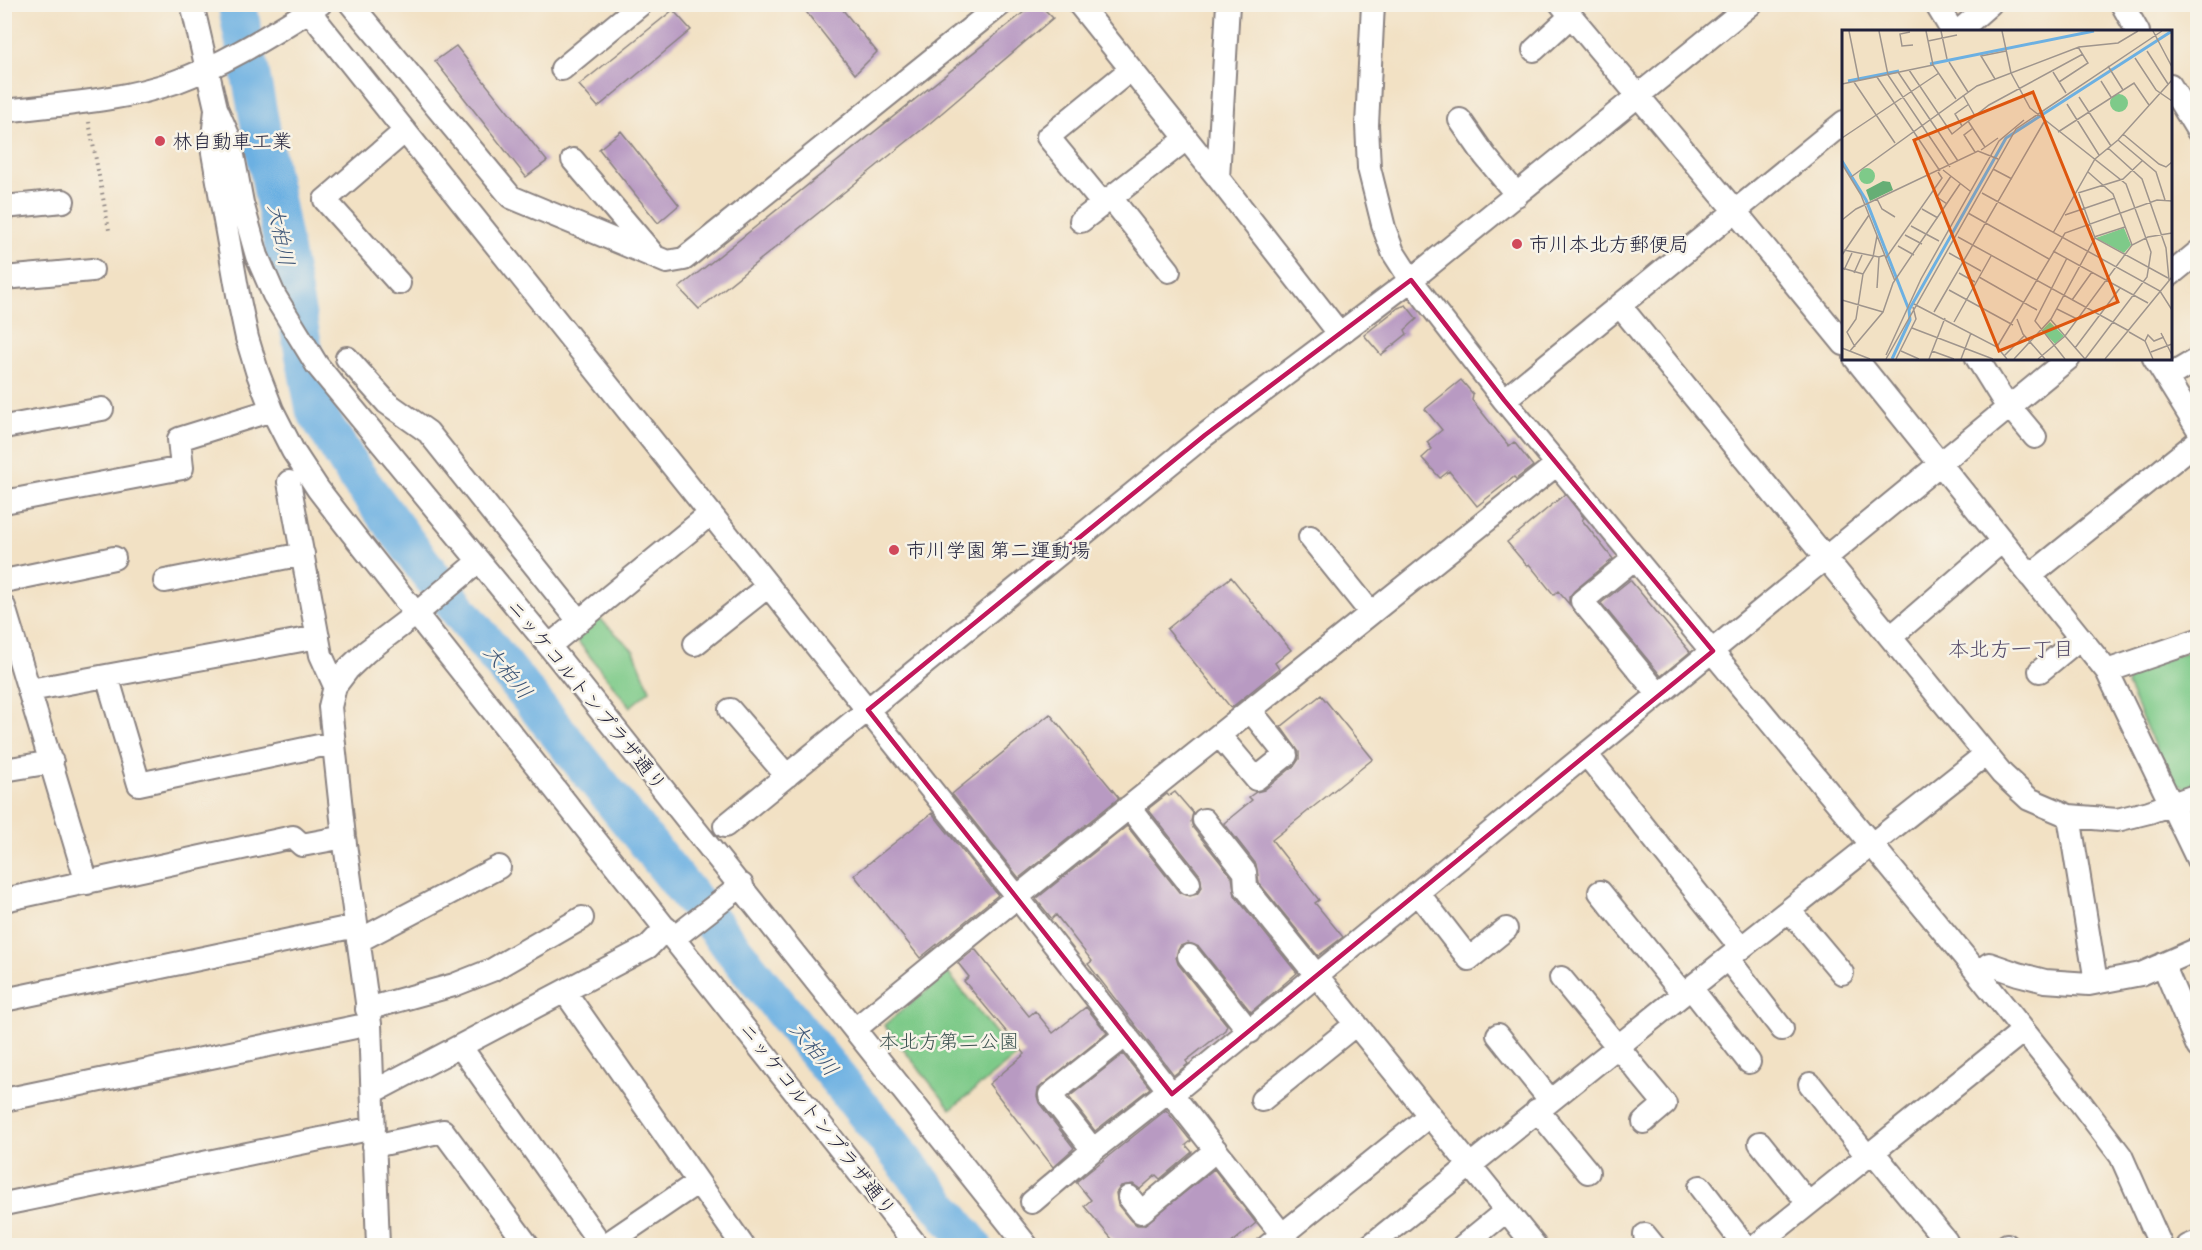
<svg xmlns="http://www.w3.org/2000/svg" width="2202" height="1250" viewBox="0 0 2202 1250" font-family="Dekko,'Klee One',sans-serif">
	<rect width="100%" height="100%" fill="#f7f3e8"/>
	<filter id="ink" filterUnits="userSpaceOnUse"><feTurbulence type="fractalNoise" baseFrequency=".0167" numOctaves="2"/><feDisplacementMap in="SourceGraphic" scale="12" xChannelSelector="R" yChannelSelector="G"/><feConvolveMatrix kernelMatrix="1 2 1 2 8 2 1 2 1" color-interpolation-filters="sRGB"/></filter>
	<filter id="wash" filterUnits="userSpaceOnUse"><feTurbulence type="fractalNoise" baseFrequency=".008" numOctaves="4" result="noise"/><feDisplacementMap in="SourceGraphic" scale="24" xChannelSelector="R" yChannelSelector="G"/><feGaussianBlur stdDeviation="1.35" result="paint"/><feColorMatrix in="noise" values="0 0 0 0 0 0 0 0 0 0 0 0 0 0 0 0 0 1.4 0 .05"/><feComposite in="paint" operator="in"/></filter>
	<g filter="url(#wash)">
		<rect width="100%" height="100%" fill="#f2e1c4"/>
		<path fill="#7eca89" stroke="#507662" stroke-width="1.5" d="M 596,615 L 634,651 L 650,690 L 630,707 L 573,635 Z
			M 2197,648 L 2197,784 L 2185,788 L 2171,782 L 2127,685 L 2131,672 Z
			M 948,973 L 1015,1057 L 951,1109 L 884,1025 Z"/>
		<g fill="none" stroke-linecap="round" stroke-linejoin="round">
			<path stroke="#6cb0e2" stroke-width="39" d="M 237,4 L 315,410 L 355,474 L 429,573 L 973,1246"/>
		</g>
		<g id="blocks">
			<path fill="#b89ac2" d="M 800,4 L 838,4 L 877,52 L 855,74 Z
				M 1034,4 L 1039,4 L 1053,18 L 930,123 L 699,309 L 679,288 Z
				M 673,10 L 691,30 L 598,107 L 579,85 Z
				M 456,46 L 547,161 L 526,177 L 435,61 Z
				M 621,131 L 679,205 L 658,223 L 599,149 Z
				M 1406,305 L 1417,319 L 1405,330 L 1407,334 L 1381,355 L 1364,335 L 1398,308 Z
				M 1461,380 L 1473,394 L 1472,400 L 1509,446 L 1514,442 L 1533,466 L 1516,479 L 1514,477 L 1477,506 L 1449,471 L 1440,478 L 1422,458 L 1432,449 L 1427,442 L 1442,430 L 1425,409 Z
				M 1565,494 L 1584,518 L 1582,520 L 1613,559 L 1574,591 L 1569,597 L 1569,604 L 1558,591 L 1554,595 L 1529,564 L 1527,566 L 1507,542 Z
				M 1231,577 L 1291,650 L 1275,663 L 1279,669 L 1231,708 L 1167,629 Z
				M 1630,580 L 1690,652 L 1661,676 L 1601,603 Z
				M 1321,695 L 1373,759 L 1272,840 L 1319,900 L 1315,903 L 1343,937 L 1318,956 L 1259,883 L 1256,864 L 1224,823 L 1252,800 L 1249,797 L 1256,792 L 1264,790 L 1295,765 L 1299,759 L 1299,752 L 1281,727 Z
				M 1050,714 L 1119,798 L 1019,878 L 952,794 Z
				M 1175,792 L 1193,813 L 1191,821 L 1193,828 L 1232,877 L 1235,896 L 1297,973 L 1251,1012 L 1199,947 L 1188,943 L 1180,946 L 1176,957 L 1178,964 L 1227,1025 L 1225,1030 L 1186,1061 L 1188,1064 L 1174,1075 L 1088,964 L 1092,961 L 1056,915 L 1052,919 L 1036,899 L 1127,826 L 1179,892 L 1190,896 L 1197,894 L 1202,887 L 1200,875 L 1148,809 L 1167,794 L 1169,796 Z
				M 932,813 L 998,895 L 920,958 L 854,875 Z
				M 975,949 L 1029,1016 L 1035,1011 L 1053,1033 L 1086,1007 L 1107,1033 L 1038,1089 L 1037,1096 L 1039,1103 L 1074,1148 L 1053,1167 L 989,1084 L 1025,1054 L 964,981 L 969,977 L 958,963 Z
				M 1123,1054 L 1150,1088 L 1095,1131 L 1069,1097 Z
				M 1166,1110 L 1191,1141 L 1186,1145 L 1192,1152 L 1160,1179 L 1156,1175 L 1140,1189 L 1133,1184 L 1121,1186 L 1116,1193 L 1118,1205 L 1131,1221 L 1137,1225 L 1144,1225 L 1214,1169 L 1256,1223 L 1229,1245 L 1117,1245 L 1084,1206 L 1091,1200 L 1076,1182 Z"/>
		</g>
	</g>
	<g filter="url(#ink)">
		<use href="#blocks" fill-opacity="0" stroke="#8a8280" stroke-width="1.5"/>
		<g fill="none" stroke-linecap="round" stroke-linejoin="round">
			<defs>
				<path id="minor" d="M 192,4 L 216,108 L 230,140 L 242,203 L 257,256 L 274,295 L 317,365 L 549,646 L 1027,1246
					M 351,4 L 511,197 L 667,262 L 684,259 L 1001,4
					M 1079,4 L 1218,178 L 1339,333
					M 1373,4 L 1367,125 L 1369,168 L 1384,228 L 1393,252 L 1411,280 L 1504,400 L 1968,961 L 2071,1090 L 2121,1156 L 2161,1246
					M 1561,4 L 1735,211 L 1844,344
					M 1936,4 L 1953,32
					M 2122,4 L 2138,32
					M 309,11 L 1017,897 L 1291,1246
					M 1958,32 L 1990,4
					M 1534,50 L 1571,16
					M 562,69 L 641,4
					M 2170,85 L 2198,131
					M 216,110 L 212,147 L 239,300 L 247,338 L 257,371 L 272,410 L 293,451 L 318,489 L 352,533 L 917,1246
					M 4,111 C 62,104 121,101 175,82 C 228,63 273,33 320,4
					M 1460,120 L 1485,156 L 1517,195
					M 573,160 L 652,253
					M 1218,178 L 1228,4
					M 1111,198 L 1169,271
					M 1103,204 L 1048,137 L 1130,70
					M 4,207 L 63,201
					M 1081,221 L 1186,139
					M 2170,275 L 2198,252
					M 4,278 L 92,270
					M 399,283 L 325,200 L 405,131
					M 1620,306 L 2002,774 L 2029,799 L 2069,816 L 2117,820 L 2149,812 L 2198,795
					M 347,358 L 387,403 L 428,432 L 579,621
					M 1855,358 L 2107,671 L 2198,860
					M 1977,358 L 2008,408
					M 2154,358 L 2198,429
					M 2166,378 L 2198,359
					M 1504,400 L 1844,122
					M 2010,407 L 2035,437
					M 4,427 L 102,409
					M 289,482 L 321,655 L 335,686
					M 4,502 L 182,468 L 179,439 L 272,410
					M 1310,537 L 1371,613
					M 1635,558 L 1582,601 L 1659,695
					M 2030,576 L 2198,441
					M 4,581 L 114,558
					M 165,581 L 303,554
					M 4,607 L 87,883
					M 1891,637 L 2002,541
					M 695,644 L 768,586
					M 549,646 L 710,514
					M 2040,671 L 2080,638
					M 2107,671 L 2198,640
					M 107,676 L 139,784 L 333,743
					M 30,690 L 318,637
					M 730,710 L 787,776
					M 1219,735 L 1256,779 L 1286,755 L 1250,710
					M 1586,754 L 1741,948
					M 4,770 L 52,762
					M 1129,807 L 1189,883
					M 2069,816 L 2096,982
					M 1204,820 L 1245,872 L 1246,888 L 1535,1246
					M 725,826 L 1205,435 L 1411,280 L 1751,4
					M 1600,892 L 1683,994
					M 1418,893 L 1469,959 L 1506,929
					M 4,900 L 293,837 L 302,845 L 344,837
					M 1789,910 L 1842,973
					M 674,938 L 742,885
					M 358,941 L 499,867
					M 1189,956 L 1250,1032
					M 1728,959 L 1782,1029
					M 2163,964 L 2198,1047
					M 1978,973 L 1989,964 L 2018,974 L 2045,981 L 2089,984 L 2141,974 L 2198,949
					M 1561,978 L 1665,1104 L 1644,1122
					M 1691,988 L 1749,1062
					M 565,992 L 743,1246
					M 4,1000 L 356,926
					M 367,1009 L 454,985 L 492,970 L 582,918
					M 855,1029 L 1017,897 L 1557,464
					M 1498,1035 L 1550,1100
					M 460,1046 L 602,1246
					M 1810,1084 L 1867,1156
					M 373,1092 L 648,947 L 666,928
					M 4,1100 L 370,1024
					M 1262,1100 L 1356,1024
					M 1537,1110 L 1588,1172
					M 1760,1143 L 1808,1203
					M 374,1146 L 443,1131 L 528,1246
					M 1093,1150 L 1050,1095 L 1126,1035
					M 1873,1152 L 1946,1241
					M 1700,1187 L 1745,1246
					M 1129,1197 L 1141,1212 L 1216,1150
					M 1032,1202 L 1093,1150 L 1164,1094 L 1172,1094 L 2069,358
					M 4,1204 L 374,1128
					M 1645,1235 L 1654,1246
					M 2007,1245 L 2007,1246
					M 378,1246 L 370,1024 L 344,837 L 330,707 L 335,686 L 348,669 L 366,652 L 416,614 L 479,561
					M 604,1246 L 698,1182
					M 1268,1246 L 1430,1115
					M 1370,1246 L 1683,994 L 1986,754
					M 1463,1246 L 1507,1210
					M 1756,1246 L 2023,1031
					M 2188,1246 L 2198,1242"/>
			</defs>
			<use href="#minor" stroke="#8a8280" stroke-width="26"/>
			<path stroke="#8a8280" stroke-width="4" stroke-dasharray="1.5 4.5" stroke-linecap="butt" d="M 89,122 L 109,230"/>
			<use href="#minor" stroke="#fff" stroke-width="22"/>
		</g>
	</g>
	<path fill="none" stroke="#c2185b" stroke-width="4.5" stroke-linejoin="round" d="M 1411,280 L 1504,400 L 1713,651 L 1172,1094 L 868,710 L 1205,435 Z"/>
	<g fill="#d1495b" stroke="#f7f3e8" stroke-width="2">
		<circle cx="160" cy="141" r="6"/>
		<circle cx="1517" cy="244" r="6"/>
		<circle cx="894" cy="550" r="6"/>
	</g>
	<g text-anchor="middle" stroke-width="5" stroke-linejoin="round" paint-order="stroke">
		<g font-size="20" fill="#22223b" stroke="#f7f3e8" text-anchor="start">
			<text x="172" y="148">林自動車工業</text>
			<text x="1529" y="251">市川本北方郵便局</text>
			<text x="906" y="557">市川学園 第二運動場</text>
		</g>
		<g font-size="20" fill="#22223b" stroke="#f7f3e8">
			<text transform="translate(587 695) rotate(51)" y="7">ニッケコルトンプラザ通り</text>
			<text transform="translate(818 1119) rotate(52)" y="7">ニッケコルトンプラザ通り</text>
		</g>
		<g font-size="20" fill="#3e5452" stroke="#f7f3e8">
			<text x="949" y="1048">本北方第二公園</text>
		</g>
		<g font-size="21" font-style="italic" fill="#3c5475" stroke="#f7f3e8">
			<text transform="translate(281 235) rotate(79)" y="7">大柏川</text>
			<text transform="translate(508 672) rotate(51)" y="7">大柏川</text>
			<text transform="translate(814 1049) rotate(51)" y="7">大柏川</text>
		</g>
		<g font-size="21" fill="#564c6a" stroke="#f7f3e8">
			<text x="2011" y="656">本北方一丁目</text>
		</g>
	</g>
	<g transform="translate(1842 30)">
		<rect width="330" height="330" fill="#f2e1c4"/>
		<path d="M268 73a9 9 0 1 1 18 0a9 9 0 1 1-18 0ZM17 146a8 8 0 1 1 16 0a8 8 0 1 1-16 0ZM 282,198 L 289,215 L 282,223 L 254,208 ZM 208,292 L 222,306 L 213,314 L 200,300 Z" fill="#7eca89"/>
		<path d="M 41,151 L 48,152 L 51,160 L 28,171 L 24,160 Z" fill="#66ae75"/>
		<path fill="none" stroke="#6cb0e2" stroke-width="3" d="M 88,34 L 252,1M 6,51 L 57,41M 0,131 L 24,170 L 67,280 L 68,290 L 50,329M 67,280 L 164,108 L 330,1"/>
		<path fill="none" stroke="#9f958d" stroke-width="1.5" d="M 7,1 L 17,51M 37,1 L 46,45 L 108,137M 84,1 L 91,35 L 114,69M 99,1 L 105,29M 160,1 L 169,43 L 188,78 L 284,154 L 309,222 L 305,247 L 243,329M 311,1 L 330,37M 68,2 L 58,4 L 60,16 L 71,15M 86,11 L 115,5M 305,21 L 326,54M 293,28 L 314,60 L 330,71M 107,32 L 126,62M 266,36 L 281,60M 67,40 L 110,104 L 147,75 L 241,24M 56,42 L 116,131M 211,42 L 224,63M 35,47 L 98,141M 153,49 L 139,26 L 164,21M 259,51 L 269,67M 12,52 L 53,113M 217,52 L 246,33 L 236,17M 0,54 L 91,35M 121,65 L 133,86M 237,67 L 269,116M 225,74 L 257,125M 126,91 L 143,117M 120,96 L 113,84 L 127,74M 131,98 L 122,105 L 133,122M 216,102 L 292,53 L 307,75M 281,104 L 317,134 L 324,137 L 330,132M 0,108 L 97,43M 276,110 L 314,142 L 323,170M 266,118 L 300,149 L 324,218 L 327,250M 139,120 L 156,108M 0,134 L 19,165 L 53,251M 151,139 L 170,149M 101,140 L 128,161M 246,142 L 271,164 L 290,215M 9,147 L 135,56 L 237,17 L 276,13 L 296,1M 140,163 L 318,261 L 330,280M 236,163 L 281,149 L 300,131M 237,164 L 253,208 L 326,248M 35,169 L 40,179 L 53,187M 105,174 L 95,167 L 109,146M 80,179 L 96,188M 126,183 L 207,229M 223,185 L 273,168M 0,190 L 14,179 L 136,121 L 156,129M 69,196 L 97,211M 211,203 L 253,129 L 276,110 L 330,50M 63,205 L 80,214M 116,207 L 287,301M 252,207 L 283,197M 56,216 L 72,225M 2,220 L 37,227 L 43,225M 211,221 L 306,273M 107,223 L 139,241M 0,225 L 27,185M 44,228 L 100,148 L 96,142M 0,238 L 21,244M 2,240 L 10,223M 12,243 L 20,225M 117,243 L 133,252M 137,247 L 195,280M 35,258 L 37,227M 107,260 L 171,295M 0,270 L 41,282M 230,270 L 250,242M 72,274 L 155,317 L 165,329M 215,279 L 235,289M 92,282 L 202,92M 175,289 L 181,304 L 203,329M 209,290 L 243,329M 112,292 L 149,226M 70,298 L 151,329M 287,302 L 303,311 L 311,329M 319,303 L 330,325M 303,311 L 306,305 L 312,311 L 322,307M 13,317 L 5,302 L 14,289 L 21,244 L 31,227 L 35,206M 155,317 L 223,203 L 315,170 L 330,171M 0,318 L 28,329M 233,318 L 278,258M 8,321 L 41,282 L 51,253 L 118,154M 59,321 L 77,329M 90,321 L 112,329M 309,322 L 330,314M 44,325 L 79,249 L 157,111 L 182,90M 162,326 L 182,306M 44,329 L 174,99 L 320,1M 54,329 L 74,289 L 71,277M 87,329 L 103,288M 119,329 L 129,303M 172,329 L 209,289 L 253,208M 196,329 L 223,306 L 290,215 L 306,207 L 330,203M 223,329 L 193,291 L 225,228M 263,329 L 330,247"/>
		<path fill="#de560e" fill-opacity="0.15" stroke="#de560e" stroke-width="3" d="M 191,62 L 276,272 L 157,321 L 72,110 Z"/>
		<rect width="330" height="330" fill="none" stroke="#22223b" stroke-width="3"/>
	</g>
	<rect width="2202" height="1250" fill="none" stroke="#f7f3e8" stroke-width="24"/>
</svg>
